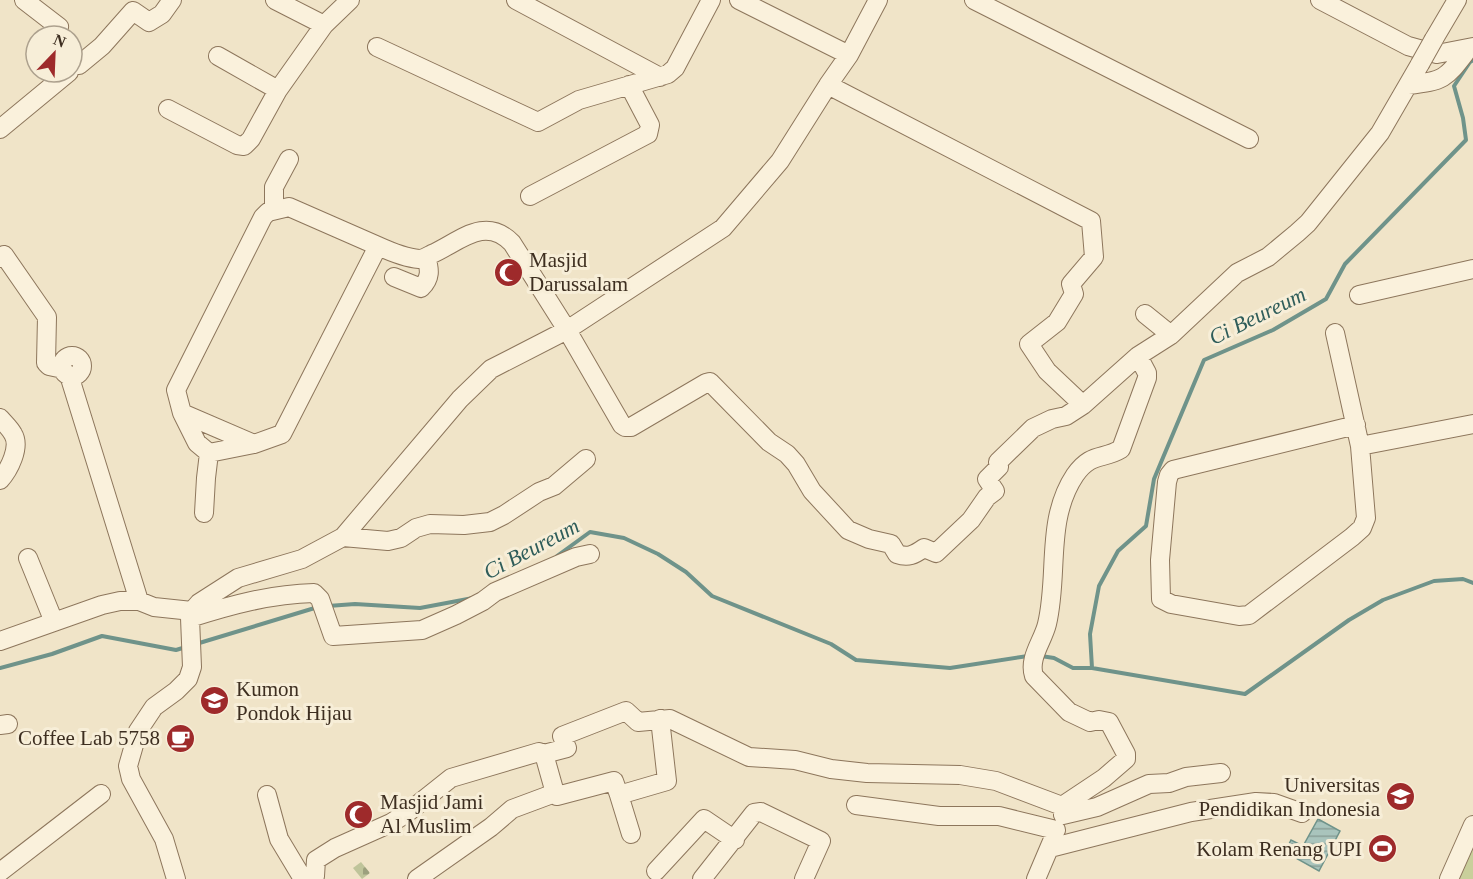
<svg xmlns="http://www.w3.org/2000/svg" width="1473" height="879" viewBox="0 0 1473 879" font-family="Georgia,serif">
	<defs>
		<pattern id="cemetery-stones" width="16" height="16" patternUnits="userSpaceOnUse" patternTransform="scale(1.5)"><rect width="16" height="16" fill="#bfc49a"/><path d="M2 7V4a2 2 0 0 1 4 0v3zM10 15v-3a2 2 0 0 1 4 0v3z" fill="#9ca07d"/></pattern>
		<pattern id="water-rules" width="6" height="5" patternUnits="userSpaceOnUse" patternTransform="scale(1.5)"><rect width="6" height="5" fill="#a9c4bc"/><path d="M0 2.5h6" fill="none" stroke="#8ba098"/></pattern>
	</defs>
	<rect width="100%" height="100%" fill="#f0e4c8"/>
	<path fill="#c9cf9b" d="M 1473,838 L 1473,879 L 1455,879 Z"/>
	<path fill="url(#cemetery-stones)" d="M 361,862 L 370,873 L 362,879 L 353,868 Z"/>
	<path fill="url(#water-rules)" stroke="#6f938a" stroke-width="1.5" d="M 1318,819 L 1340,831 L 1319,871 L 1285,852 L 1291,840 L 1303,846 Z"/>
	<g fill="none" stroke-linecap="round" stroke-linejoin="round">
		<path stroke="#6f938a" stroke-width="4" d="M 557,556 L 590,532 L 624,538 L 658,554 L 686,572 L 712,596 L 831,644 L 856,660 L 950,668 L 1028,656
			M 328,606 L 355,604 L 420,608 L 473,598
			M 196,644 L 318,607
			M 1041,656 L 1054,658 L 1073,668 L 1092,668 L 1090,634 L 1099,586 L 1118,551 L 1146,526 L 1154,479 L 1204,360 L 1273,330 L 1326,299 L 1345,264 L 1466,140 L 1463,118 L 1454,86 L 1470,62 L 1473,60
			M 0,668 L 52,654 L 102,636 L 176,650 L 186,647
			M 1092,668 L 1245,694 L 1349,620 L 1383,600 L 1434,581 L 1463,579 L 1473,583"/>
		<defs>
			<path id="minor" d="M 24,0 L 59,27 L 57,33 L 60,36
				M 275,0 L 324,25
				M 516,0 L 660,77
				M 739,0 L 849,55
				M 974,0 L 1249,139
				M 1320,0 L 1408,46 L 1437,54 L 1473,47
				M 1434,39 L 1457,0
				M 377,47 L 538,122 L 579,100 L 668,74 L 675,68 L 711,0
				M 218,56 L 278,90
				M 72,57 L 79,65 L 102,46 L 133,11 L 149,22 L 162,14 L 172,0
				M 828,85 L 1091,221 L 1094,257 L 1071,284 L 1074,294 L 1057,322 L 1029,344 L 1047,371 L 1083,405
				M 1408,85 C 1446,81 1446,78 1469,48
				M 168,109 L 237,145 L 244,146 L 251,139 L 278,90 L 324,25 L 350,0
				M 0,129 L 69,72
				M 530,196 L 648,134 L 650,125 L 629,85
				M 274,210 L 274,187 L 289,159
				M 378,246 L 282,434 L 254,444 L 182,413 L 176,390 L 263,217 L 268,212 L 289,207 L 378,246 C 389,251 407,258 419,259 C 423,259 428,256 432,254 C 459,242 485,215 512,243 L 567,330 L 622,425 L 625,427 L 631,427 L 706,383 L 710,382 L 769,442 L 787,454 L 796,464 L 812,491 L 848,530 L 869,539 L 891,544 L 897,554 C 908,558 914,555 924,548 L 936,553 L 971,520 L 987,497 L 995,491 L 987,479 L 999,467 L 998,462 L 1033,428 L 1052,419 L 1066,416 L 1083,405 L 1138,356 L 1171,335 L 1237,273 L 1268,257 L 1297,233 L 1308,223 L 1380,133 L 1420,64
				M 0,258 L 4,255 L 47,317 L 46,363 L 49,366 L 63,369
				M 394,277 L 421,288 C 431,278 430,270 426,257
				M 1359,295 L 1473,269
				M 1145,314 L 1171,335
				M 1335,333 L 1360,446 L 1366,518 L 1362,528 L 1352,537 L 1249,615 L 1239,616 L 1171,604 L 1161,599 L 1160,560 L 1167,482 L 1169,475 L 1173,470 L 1356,425
				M62 366a10 10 0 1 1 20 0a10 10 0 1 1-20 0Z
				M 69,375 L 139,601
				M 182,413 L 197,443 L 209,453 L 254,444
				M 0,418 C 4,423 10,428 13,434 C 21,447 9,470 0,480
				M 1360,446 L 1473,424
				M 204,513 L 206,478 L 209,453
				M 343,537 L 388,541 L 401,538 L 416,528 L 430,524 L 464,525 L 490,522 L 504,515 L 539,492 L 554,486 L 586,459
				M 28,558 L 54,622
				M 190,618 C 231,605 271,594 314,593 L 320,599 L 333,636 L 422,630 L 456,615 L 483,601 L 495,592 L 576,557 L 590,554
				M 0,641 L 102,605 L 120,601 L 139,601 L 154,607 L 192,611
				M 0,725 L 8,724
				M 544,754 L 555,793
				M 267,795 L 279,839 L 303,879
				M 619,795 L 631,834
				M 856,805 L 939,816 L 999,816 L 1056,830
				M 1062,806 L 1104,778 L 1126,759 L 1126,754 L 1109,722 L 1099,720 L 1090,722 L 1069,712 L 1034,676 C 1028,658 1043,641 1047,624 C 1059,574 1045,520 1075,475 C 1091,452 1103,460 1121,449 L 1147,378 L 1147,373 L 1138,356
				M 1063,815 L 1097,807 L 1149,784 L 1169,783 L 1186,777 L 1221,773
				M 1050,848 L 1191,812 L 1256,802 L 1274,803 L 1302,813
				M 656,871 L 704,819 L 735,840
				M 0,872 L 101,794
				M 315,876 L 316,860 L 335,848 L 391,823 L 407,813 L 451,778 L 539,752 L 544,754 L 567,748 L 562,736 L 626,711 L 638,722 L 670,719 L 749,757 L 795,760 L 831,769 L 867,773 L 960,775 L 996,781 L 1062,806
				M 176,879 L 164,839 L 131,779 L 128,766 L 138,731 L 154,707 L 176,691 L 188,679 L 192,667 L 190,618 L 192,611 L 199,603 L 238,578 L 302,559 L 343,537 L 460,399 L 491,369 L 567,330 L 723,228 L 780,161 L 828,85 L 849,55 L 878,0
				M 417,879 L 491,827 L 512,809 L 555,793 L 557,796 L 614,781 L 619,795 L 667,781 L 660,719
				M 702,879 L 754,813 L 761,812 L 821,841 L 804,879
				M 1036,879 L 1053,839
				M 1449,879 L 1473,825"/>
		</defs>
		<use href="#minor" stroke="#8d765c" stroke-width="20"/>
		<use href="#minor" stroke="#faf1dc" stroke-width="18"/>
		<defs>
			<path id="minor-bridge" d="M 1420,64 L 1434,39"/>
		</defs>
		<use href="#minor-bridge" stroke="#8d765c" stroke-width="20" stroke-linecap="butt"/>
		<use href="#minor-bridge" stroke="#faf1dc" stroke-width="18"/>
	</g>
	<defs>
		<symbol id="mosque-disc" viewBox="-11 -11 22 22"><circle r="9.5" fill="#9e2a2b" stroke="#f7eed8"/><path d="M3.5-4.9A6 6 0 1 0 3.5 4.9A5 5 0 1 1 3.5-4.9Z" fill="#fff"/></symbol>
		<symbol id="school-disc" viewBox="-11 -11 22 22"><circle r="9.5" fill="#9e2a2b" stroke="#f7eed8"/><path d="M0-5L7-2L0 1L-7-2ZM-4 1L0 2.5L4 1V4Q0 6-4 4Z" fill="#fff"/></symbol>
		<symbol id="cafe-disc" viewBox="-11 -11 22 22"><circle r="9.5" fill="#9e2a2b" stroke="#f7eed8"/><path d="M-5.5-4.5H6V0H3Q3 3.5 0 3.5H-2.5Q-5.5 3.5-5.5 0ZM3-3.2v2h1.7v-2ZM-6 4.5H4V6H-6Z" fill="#fff"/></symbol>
		<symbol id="university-disc" viewBox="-11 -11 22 22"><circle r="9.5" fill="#9e2a2b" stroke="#f7eed8"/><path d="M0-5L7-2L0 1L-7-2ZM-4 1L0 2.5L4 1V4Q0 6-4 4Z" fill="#fff"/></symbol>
		<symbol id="stadium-disc" viewBox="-11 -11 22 22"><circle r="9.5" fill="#9e2a2b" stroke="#f7eed8"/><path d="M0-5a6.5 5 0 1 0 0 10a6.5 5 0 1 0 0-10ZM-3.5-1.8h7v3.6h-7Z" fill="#fff"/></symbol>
	</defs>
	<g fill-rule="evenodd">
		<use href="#mosque-disc" x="492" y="256" width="33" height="33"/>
		<use href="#school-disc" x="198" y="684" width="33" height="33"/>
		<use href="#cafe-disc" x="164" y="722" width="33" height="33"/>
		<use href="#university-disc" x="1384" y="780" width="33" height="33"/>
		<use href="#mosque-disc" x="342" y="798" width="33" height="33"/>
		<use href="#stadium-disc" x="1366" y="832" width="33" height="33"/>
	</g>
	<g text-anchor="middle" stroke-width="6" stroke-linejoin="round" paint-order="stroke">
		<g font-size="21" fill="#3d2e20" stroke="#f7eed8" text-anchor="start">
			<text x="529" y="267">Masjid<tspan x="529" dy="24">Darussalam</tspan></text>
			<text x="236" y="696">Kumon<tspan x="236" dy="24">Pondok Hijau</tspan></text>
			<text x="160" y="745" text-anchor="end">Coffee Lab 5758</text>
			<text x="1380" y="792" text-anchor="end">Universitas<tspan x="1380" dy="24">Pendidikan Indonesia</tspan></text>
			<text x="380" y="809">Masjid Jami<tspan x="380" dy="24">Al Muslim</tspan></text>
			<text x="1362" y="856" text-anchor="end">Kolam Renang UPI</text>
		</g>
		<g font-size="22" font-style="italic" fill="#2f5d5a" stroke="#f7eed8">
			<text transform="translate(1257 315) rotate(-26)" y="8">Ci Beureum</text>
			<text transform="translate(531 548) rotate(-28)" y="8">Ci Beureum</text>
		</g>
	</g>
	<g transform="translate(54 54) rotate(23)"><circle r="28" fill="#f7eed8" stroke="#ada18e" stroke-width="1.5"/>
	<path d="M0-4.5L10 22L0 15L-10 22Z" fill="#9e2a2b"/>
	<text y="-9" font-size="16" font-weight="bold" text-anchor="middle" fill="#3d2e20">N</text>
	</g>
</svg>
